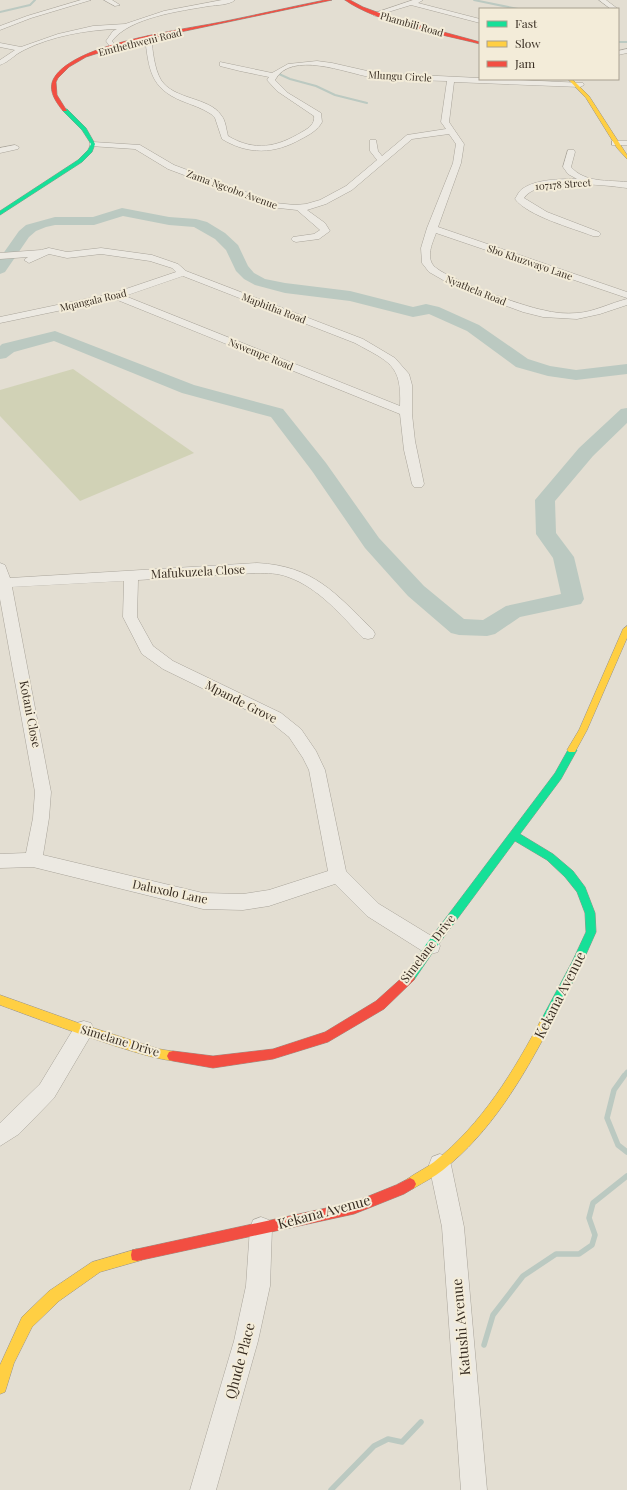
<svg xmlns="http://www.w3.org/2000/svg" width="627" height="1490" viewBox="0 0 627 1490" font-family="'Playfair Display',serif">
	<rect width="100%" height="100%" fill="#e3ded2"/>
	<path fill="#d1d2b6" d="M 73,369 L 194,453 L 80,501 L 0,416 L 0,390 Z"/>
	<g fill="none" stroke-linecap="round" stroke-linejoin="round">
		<path stroke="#bbc9c1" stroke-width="2" d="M 474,0 L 518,9
			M 0,12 L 30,5 L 35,0
			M 618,42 L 627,42
			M 281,71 L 279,74 L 290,79 L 316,86 L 335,95 L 367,103"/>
		<path stroke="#bbc9c1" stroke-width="4.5" d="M 623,1077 L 627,1072"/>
		<path stroke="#bbc9c1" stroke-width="5.5" d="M 624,1076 L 614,1090 L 607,1118 L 618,1145 L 627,1152
			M 484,1345 L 493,1315 L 523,1276 L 556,1254 L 579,1254 L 592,1245 L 595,1235 L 589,1218 L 593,1203 L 627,1176
			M 331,1490 L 374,1446 L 388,1439 L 402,1442 L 421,1422"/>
		<path fill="#bbc9c1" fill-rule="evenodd" d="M 122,208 L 169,217 L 196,219 L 207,222 L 225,233 L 238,245 L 248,266 L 254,273 L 265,279 L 285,283 L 350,291 L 413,307 L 426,304 L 439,307 L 479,325 L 528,359 L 550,366 L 576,370 L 627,364 L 627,374 L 576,380 L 548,376 L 516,367 L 467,331 L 429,314 L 413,317 L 350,301 L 285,293 L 255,285 L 244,279 L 236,271 L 226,250 L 215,239 L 194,227 L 169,225 L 123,216 L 94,225 L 55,225 L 46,227 L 36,231 L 29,237 L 5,272 L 0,274 L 0,258 L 19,231 L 26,225 L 55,217 L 93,217 Z
			M 55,331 L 194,385 L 283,409 L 326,463 L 379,538 L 424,586 L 464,619 L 483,620 L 506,606 L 561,594 L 553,558 L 536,534 L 535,500 L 579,448 L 621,409 L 627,408 L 627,423 L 593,456 L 555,501 L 556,533 L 574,557 L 584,599 L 581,604 L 520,617 L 495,634 L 487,636 L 459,635 L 451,633 L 408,596 L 365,548 L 312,471 L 271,417 L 182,393 L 54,341 L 14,352 L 6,358 L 0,359 L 0,346 L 2,344 Z"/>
		<defs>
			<path id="street" d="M 81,0 L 91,0 L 31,18 L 0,30 L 0,26 L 27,16 Z
				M 104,0 L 112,0 L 120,5 L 115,6 Z
				M 222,0 L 235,0 C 229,5 217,5 209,6 C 181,11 130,17 112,41 L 116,47 L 115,48 L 111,48 L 106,41 L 113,31 L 117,29 C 86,30 52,36 24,50 C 15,54 9,62 0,65 L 0,60 L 15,50 L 0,47 L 0,43 L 21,47 L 58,34 L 93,26 L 125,24 L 164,11 Z
				M 413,0 L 423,0 L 418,3 L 480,19 L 480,23 L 411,5 L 375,16 L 372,14 Z
				M 599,0 L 606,0 L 618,9 L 611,9 Z
				M 148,36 L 151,38 C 153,51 154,68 161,80 C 174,100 209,97 221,115 C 226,121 226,129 228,136 C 255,152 277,147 302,132 C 309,128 315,124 314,116 L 277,91 L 267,80 L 269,77 L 240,71 L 220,66 L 220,62 L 272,73 L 288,64 L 317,61 L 332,63 L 376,73 L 583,83 L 584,85 L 580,87 L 454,82 L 449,122 L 464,144 L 461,163 L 438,227 L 627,292 L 627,298 L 436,233 C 433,242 426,255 433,265 C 443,278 525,307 543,310 C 554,313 566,314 577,313 C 594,312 610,303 627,299 L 627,305 L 600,314 L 577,319 L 543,317 L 523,312 L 490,300 L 443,280 L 429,272 L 422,263 L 421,248 L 427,228 L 453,163 L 456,144 L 449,134 L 412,139 L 352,190 L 326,204 L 307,210 L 325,223 L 330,231 L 319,239 L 296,242 L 293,241 L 291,239 L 293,237 L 314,234 L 320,230 L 297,210 L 270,207 L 168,169 L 135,149 L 90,146 L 90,142 L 93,142 L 140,145 L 174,165 L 275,203 L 295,205 L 306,204 L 320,200 L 346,186 L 377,160 L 370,151 L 370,140 L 376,140 L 378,151 L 382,156 L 407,135 L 446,129 L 441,122 L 447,81 C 421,80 395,80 370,77 C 346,73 291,50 275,80 L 288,93 L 321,113 L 322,122 C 318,130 309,135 301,139 C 275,154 248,155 222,139 L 215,118 L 211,114 C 202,108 192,105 182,101 C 150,88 149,69 145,38 Z
				M 627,49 L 627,53 L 618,55 L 618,51 Z
				M 612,141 L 627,141 L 627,145 L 612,145 Z
				M 15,145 L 19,147 L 18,149 L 0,153 L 0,148 Z
				M 568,150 L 574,150 L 575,152 L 571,167 C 585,183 608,180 627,182 L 627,188 C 604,185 537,177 524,198 L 547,212 L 599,232 L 601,234 L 599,236 L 593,236 C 572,228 528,216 515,199 C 517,196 519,191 522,189 C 536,179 560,179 577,179 L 568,174 L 563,167 Z
				M 49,248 L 67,252 L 101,248 L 152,255 L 178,264 L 186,271 L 363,339 L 395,358 L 409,374 L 412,385 L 412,414 L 415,441 L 424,484 L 422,487 L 414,487 L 412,484 L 404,450 L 400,414 L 115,299 L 0,323 L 0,317 L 114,293 L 176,272 L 172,268 L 150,261 L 101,254 L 67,258 L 49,254 L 29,263 L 24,260 L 28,257 L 0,259 L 0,253 L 41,250 ZM 183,276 L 355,343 C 389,362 402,364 400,406 L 125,296 Z
				M 0,563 L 5,565 L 10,578 L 257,563 C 314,566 335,593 373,630 L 375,634 L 373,638 L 368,639 L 363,638 C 341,615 319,588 288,577 C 278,573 267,573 257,573 L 138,580 L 137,617 L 153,646 L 173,661 L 281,713 L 301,729 L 316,751 L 325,770 L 346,871 L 379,904 L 438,940 L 440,946 L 438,952 L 431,954 L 424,952 L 367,916 L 335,884 L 269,906 L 243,910 L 203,909 L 33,867 L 0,868 L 0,854 L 26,853 L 33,818 L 35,792 L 0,599 ZM 124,581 L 123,617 L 142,654 L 163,669 L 269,721 L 289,737 L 303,758 L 309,770 L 328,871 L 269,890 L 243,894 L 203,893 L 43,855 L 49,818 L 51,792 L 12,587 Z
				M 84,1021 L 91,1023 L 94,1030 L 54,1098 L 19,1134 L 0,1146 L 0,1123 L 40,1084 L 77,1023 Z
				M 440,1154 L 448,1157 L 451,1165 L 464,1227 L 487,1490 L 461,1490 L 442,1227 L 429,1165 L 432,1157 Z
				M 261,1217 L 269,1220 L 272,1228 L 270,1286 L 258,1341 L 216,1490 L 190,1490 L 234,1341 L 246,1286 L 250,1228 L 253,1220 Z"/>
			<path id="fast" d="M 63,109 L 67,109 L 86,128 L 95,144 L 92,152 L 82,162 L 0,215 L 0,211 L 78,160 L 88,150 L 91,144 L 82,130 L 63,111 Z
				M 572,746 L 575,748 L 577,750 L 561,779 L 520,834 L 553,854 L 573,871 L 585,887 L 595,913 L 596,932 L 580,968 L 550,1026 L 546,1027 L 542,1026 L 540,1022 L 572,962 L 586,932 L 585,913 L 577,892 L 565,877 L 547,860 L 515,841 L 435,949 L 414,980 L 410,982 L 406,980 L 405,977 L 406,974 L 427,943 L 555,773 L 569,748 Z"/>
			<path id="slow" d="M 568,79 L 572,79 L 589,96 L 627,155 L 627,159 L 617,148 L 586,98 Z
				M 627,626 L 627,638 L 587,730 L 575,752 L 569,752 L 567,750 L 579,730 L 623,629 Z
				M 0,995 L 84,1025 L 159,1049 L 177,1052 L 179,1056 L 177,1060 C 161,1066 25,1014 0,1005 Z
				M 546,1017 L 550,1018 L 552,1022 L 550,1026 C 522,1079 491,1132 443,1170 C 434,1177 424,1182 414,1188 L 410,1190 L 406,1188 L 404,1184 L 406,1180 C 415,1173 425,1169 434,1162 C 482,1124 514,1071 542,1018 Z
				M 137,1249 L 142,1250 L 143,1255 L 142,1260 L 100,1272 L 59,1301 L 32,1327 L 14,1363 L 5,1392 L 0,1394 L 0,1365 L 22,1317 L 49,1291 L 92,1262 Z"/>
			<path id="jam" d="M 325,0 L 332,0 L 133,42 L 86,57 L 69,67 L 58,78 L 56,82 L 57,95 L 67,111 L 63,111 C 56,102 47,90 54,78 C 75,43 181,30 221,22 C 256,15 290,7 325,0 Z
				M 345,0 L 350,0 L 363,7 L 396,19 L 480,42 L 480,44 C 441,34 377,23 345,0 Z
				M 410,972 L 414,974 L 415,977 L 414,980 L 384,1009 L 328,1042 L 273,1059 L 213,1068 L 173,1061 L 169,1060 L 167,1056 L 169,1052 L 173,1051 L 213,1056 L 273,1049 L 325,1032 L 376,1001 L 406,974 Z
				M 410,1178 L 414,1180 L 416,1184 L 414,1188 L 404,1194 L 354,1214 L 137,1261 L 132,1260 L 131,1255 L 132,1250 L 137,1249 L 354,1202 L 396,1185 Z"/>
		</defs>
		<use href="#street" stroke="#a9a49a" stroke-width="1"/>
		<use href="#fast" stroke="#99938a" stroke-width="1"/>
		<use href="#slow" stroke="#99938a" stroke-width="1"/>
		<use href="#jam" stroke="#99938a" stroke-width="1"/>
		<use href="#street" fill="#ece9e2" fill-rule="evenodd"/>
		<use href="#fast" fill="#16e098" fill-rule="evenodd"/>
		<use href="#slow" fill="#ffcf43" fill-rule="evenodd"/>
		<use href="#jam" fill="#f24e42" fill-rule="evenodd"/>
	</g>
	<g text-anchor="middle" stroke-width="4" stroke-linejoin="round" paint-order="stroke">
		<g font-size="10" fill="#382d22" stroke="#f3ecd9">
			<text transform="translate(412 24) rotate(16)" y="4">Phambili Road</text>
			<text transform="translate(140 42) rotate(-14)" y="4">Emthethweni Road</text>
			<text transform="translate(400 76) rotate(3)" y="4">Mlungu Circle</text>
			<text transform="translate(563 184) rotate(-4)" y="4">107178 Street</text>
			<text transform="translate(232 189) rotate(20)" y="4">Zama Ngcobo Avenue</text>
			<text transform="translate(530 262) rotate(19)" y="4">Sbo Khuzwayo Lane</text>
			<text transform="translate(476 290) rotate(22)" y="4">Nyathela Road</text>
			<text transform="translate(93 300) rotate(-13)" y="4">Mqangala Road</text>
			<text transform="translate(274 308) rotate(21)" y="4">Maphitha Road</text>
			<text transform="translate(261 354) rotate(22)" y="4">Nswempe Road</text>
		</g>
		<g font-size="12" fill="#382d22" stroke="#f3ecd9">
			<text transform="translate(198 572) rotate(-3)" y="4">Mafukuzela Close</text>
			<text transform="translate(241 702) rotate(27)" y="4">Mpande Grove</text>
			<text transform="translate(30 714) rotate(79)" y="4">Kotani Close</text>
			<text transform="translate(170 892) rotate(12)" y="4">Daluxolo Lane</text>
			<text transform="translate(428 949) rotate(-53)" y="4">Simelane Drive</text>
			<text transform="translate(120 1041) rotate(17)" y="4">Simelane Drive</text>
		</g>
		<g font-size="14" fill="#382d22" stroke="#f3ecd9">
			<text transform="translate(560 995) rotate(-63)" y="5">Kekana Avenue</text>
			<text transform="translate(324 1212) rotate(-15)" y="5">Kekana Avenue</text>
			<text transform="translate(461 1327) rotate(-95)" y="5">Katushi Avenue</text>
			<text transform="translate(240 1361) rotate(-75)" y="5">Qhude Place</text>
		</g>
	</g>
	<rect x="479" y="8" width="140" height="72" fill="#f3ecd9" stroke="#a8a090"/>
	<rect x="487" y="21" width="20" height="6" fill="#16e098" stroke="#a8a090"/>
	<text x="515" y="28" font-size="12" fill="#382d22">Fast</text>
	<rect x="487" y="41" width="20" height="6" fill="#ffcf43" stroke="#a8a090"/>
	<text x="515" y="48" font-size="12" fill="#382d22">Slow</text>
	<rect x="487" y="61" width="20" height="6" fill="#f24e42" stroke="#a8a090"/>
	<text x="515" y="68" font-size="12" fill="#382d22">Jam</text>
</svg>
